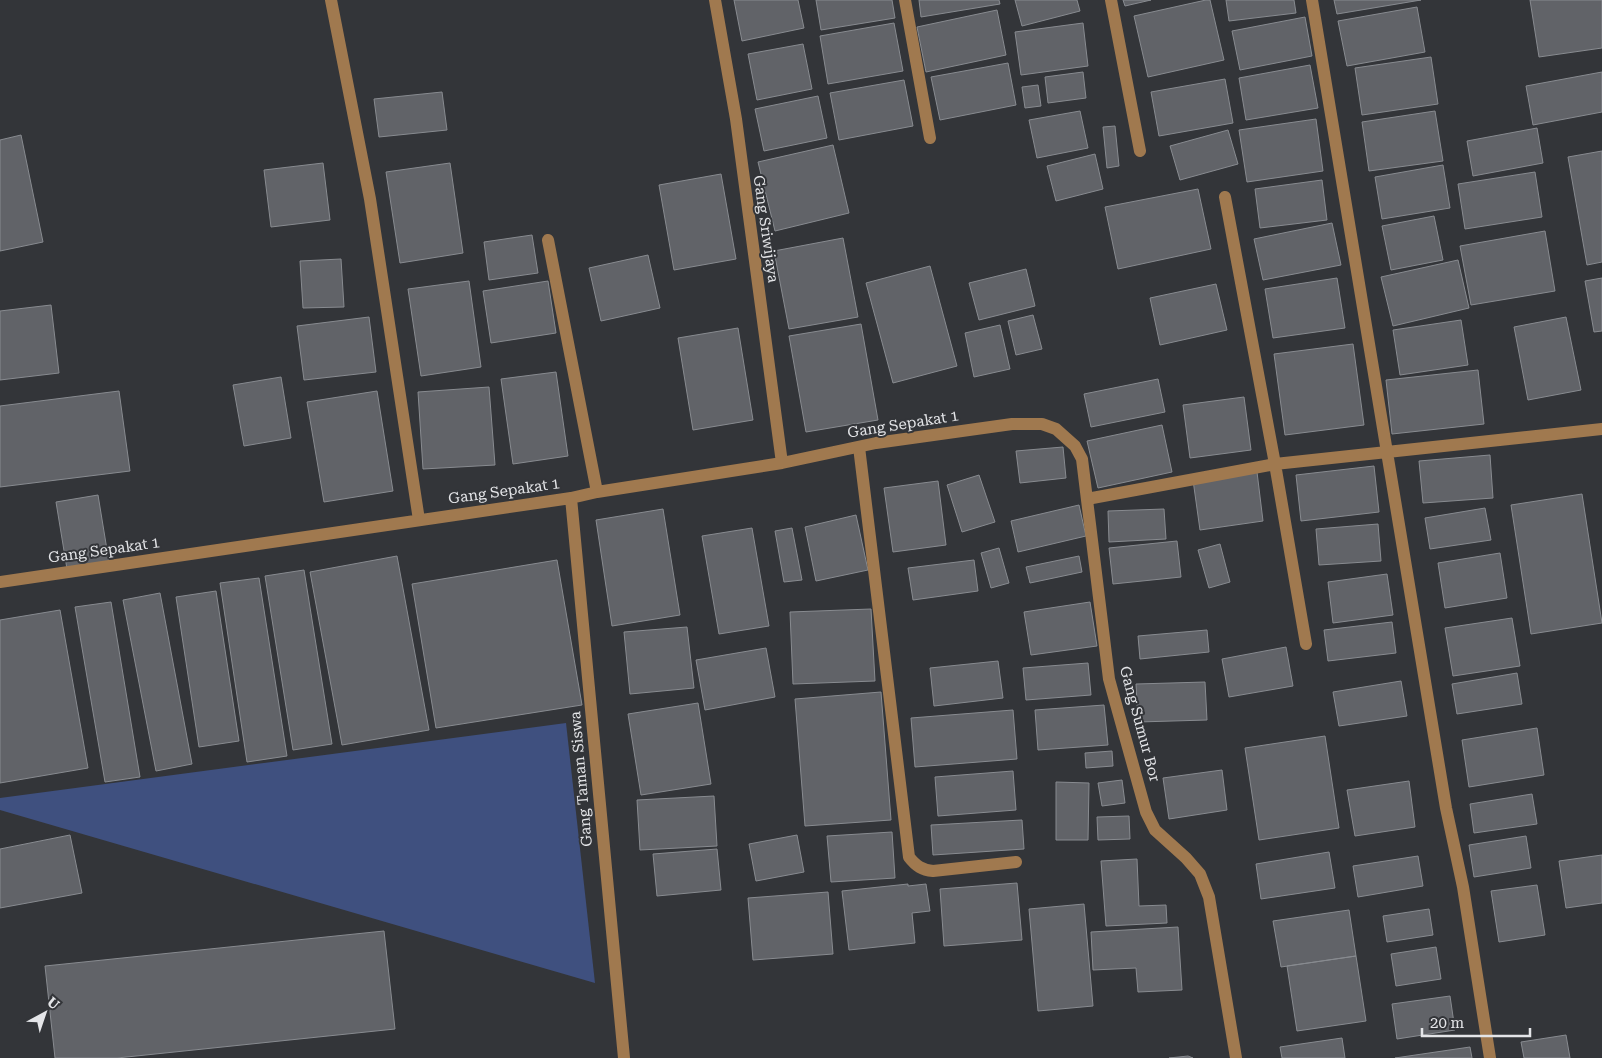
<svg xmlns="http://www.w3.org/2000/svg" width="1602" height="1058" viewBox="0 0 1602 1058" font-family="'Roboto Serif',serif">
	<rect width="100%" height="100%" fill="#333539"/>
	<path fill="#3f507f" d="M 566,723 L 595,983 L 0,810 L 0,798 Z"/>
	<path fill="#616368" stroke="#888b90" d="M 734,0 L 798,0 L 804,28 L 742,41 Z
		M 816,0 L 892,0 L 895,18 L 821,30 Z
		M 919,0 L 999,0 L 1000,4 L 921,17 Z
		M 1015,0 L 1077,0 L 1080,11 L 1022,26 Z
		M 1123,0 L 1151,0 L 1125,6 Z
		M 1206,0 L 1210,0 L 1224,60 L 1148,77 L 1134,16 Z
		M 1226,0 L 1294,0 L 1296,13 L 1229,21 Z
		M 1334,0 L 1421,0 L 1337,14 Z
		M 1530,0 L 1602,0 L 1602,48 L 1539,57 Z
		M 1417,7 L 1425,52 L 1347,66 L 1338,21 Z
		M 997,10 L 1006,55 L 926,72 L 917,27 Z
		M 1305,17 L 1312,56 L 1240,70 L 1232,31 Z
		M 894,23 L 903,71 L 828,84 L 820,36 Z
		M 1083,23 L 1088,66 L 1021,75 L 1015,32 Z
		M 803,44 L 812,89 L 757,100 L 748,54 Z
		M 1431,57 L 1438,104 L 1362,115 L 1355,68 Z
		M 1008,63 L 1016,105 L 940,120 L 931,77 Z
		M 1310,65 L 1318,108 L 1246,120 L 1239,78 Z
		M 1083,72 L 1086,98 L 1048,103 L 1045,77 Z
		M 1602,72 L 1602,112 L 1533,125 L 1526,86 Z
		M 1225,79 L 1233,123 L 1159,136 L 1151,92 Z
		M 904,80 L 913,126 L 839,140 L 830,93 Z
		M 1038,85 L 1041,106 L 1025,108 L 1022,87 Z
		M 442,92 L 447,130 L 379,137 L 374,99 Z
		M 818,96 L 827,138 L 764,151 L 755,109 Z
		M 1080,111 L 1088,148 L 1037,158 L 1029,120 Z
		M 1435,111 L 1443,161 L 1369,171 L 1362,122 Z
		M 1316,119 L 1323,171 L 1247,182 L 1239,130 Z
		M 1115,126 L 1119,166 L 1107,168 L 1103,127 Z
		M 1537,128 L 1543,163 L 1473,176 L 1467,141 Z
		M 1228,130 L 1238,164 L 1180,180 L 1170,146 Z
		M 21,135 L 43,242 L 0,251 L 0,140 Z
		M 833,145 L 849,213 L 775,231 L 758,162 Z
		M 1602,151 L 1602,262 L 1587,265 L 1568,157 Z
		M 1095,154 L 1103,189 L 1056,201 L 1047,166 Z
		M 323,163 L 330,220 L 271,227 L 264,170 Z
		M 450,163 L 463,253 L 400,263 L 386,172 Z
		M 1443,165 L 1450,208 L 1382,219 L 1375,177 Z
		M 1535,172 L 1542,217 L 1465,229 L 1458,184 Z
		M 721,174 L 736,259 L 674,270 L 659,185 Z
		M 1322,180 L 1327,220 L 1260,228 L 1255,189 Z
		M 1198,189 L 1211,249 L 1118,269 L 1105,207 Z
		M 1434,216 L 1443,260 L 1391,270 L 1382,226 Z
		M 1332,223 L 1341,265 L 1263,280 L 1254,239 Z
		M 1545,231 L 1555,291 L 1471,305 L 1460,246 Z
		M 532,235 L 538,273 L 489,280 L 484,242 Z
		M 843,238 L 858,317 L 789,329 L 774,251 Z
		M 648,255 L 660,308 L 601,321 L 589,268 Z
		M 341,259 L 344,307 L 303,308 L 300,261 Z
		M 1458,260 L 1469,308 L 1393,326 L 1381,277 Z
		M 930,266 L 957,366 L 893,383 L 866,283 Z
		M 1026,269 L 1035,306 L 979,320 L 969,283 Z
		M 1337,278 L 1345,328 L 1273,338 L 1265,289 Z
		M 1602,278 L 1602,331 L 1594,332 L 1585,281 Z
		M 469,281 L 481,367 L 421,376 L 408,289 Z
		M 548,281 L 556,333 L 491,343 L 483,291 Z
		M 1216,284 L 1227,330 L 1160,345 L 1150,298 Z
		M 51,305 L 59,373 L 0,380 L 0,311 Z
		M 1033,315 L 1042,349 L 1016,355 L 1008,321 Z
		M 369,317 L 376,372 L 304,380 L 297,326 Z
		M 1566,317 L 1581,390 L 1528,400 L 1514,327 Z
		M 1461,320 L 1468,365 L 1400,375 L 1393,330 Z
		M 861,324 L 878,420 L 806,432 L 789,336 Z
		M 1000,325 L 1010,369 L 974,377 L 965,333 Z
		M 738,328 L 753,420 L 693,430 L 678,338 Z
		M 1353,344 L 1364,425 L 1285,435 L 1274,354 Z
		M 1478,370 L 1484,424 L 1392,434 L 1386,380 Z
		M 556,372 L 568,456 L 513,464 L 501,379 Z
		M 281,377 L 291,438 L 244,446 L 233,385 Z
		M 1158,379 L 1165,412 L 1091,427 L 1084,394 Z
		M 489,387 L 495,465 L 423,469 L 418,392 Z
		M 119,391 L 130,471 L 0,487 L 0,406 Z
		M 377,391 L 393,491 L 324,502 L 307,402 Z
		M 1244,397 L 1251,450 L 1190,458 L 1183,405 Z
		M 1162,425 L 1172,472 L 1098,488 L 1087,441 Z
		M 1063,447 L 1066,478 L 1020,483 L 1016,451 Z
		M 1490,455 L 1493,498 L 1423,503 L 1419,461 Z
		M 1374,466 L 1379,512 L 1301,521 L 1296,475 Z
		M 1257,472 L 1263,521 L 1200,530 L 1193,480 Z
		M 979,475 L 995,522 L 962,532 L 947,485 Z
		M 938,481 L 946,545 L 893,552 L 884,488 Z
		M 1582,494 L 1602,623 L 1531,634 L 1511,505 Z
		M 98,495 L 109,562 L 67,569 L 56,502 Z
		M 1079,505 L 1086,536 L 1018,552 L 1011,521 Z
		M 1485,508 L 1491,540 L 1430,549 L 1425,518 Z
		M 663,509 L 680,615 L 612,626 L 596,520 Z
		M 1164,509 L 1166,539 L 1109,542 L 1108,511 Z
		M 856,515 L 868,570 L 816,581 L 805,527 Z
		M 1378,524 L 1381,561 L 1319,565 L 1316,529 Z
		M 752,528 L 769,626 L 719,634 L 702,536 Z
		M 792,528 L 802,580 L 784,582 L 775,531 Z
		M 1177,541 L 1181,577 L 1113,584 L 1109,548 Z
		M 1220,544 L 1230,582 L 1209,588 L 1198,550 Z
		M 999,548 L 1009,583 L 991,588 L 981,553 Z
		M 1500,553 L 1507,598 L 1445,608 L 1438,563 Z
		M 397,556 L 429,730 L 342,745 L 310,572 Z
		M 1079,556 L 1082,572 L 1030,583 L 1026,567 Z
		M 557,560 L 582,705 L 436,728 L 412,584 Z
		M 974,560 L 978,591 L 913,600 L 908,568 Z
		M 304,570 L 332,744 L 293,750 L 265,576 Z
		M 1387,574 L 1393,615 L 1333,623 L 1328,582 Z
		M 259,578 L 287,756 L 247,762 L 220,583 Z
		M 216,591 L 239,741 L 199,747 L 176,597 Z
		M 160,593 L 192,764 L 156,771 L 123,600 Z
		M 111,602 L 140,777 L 105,782 L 75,607 Z
		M 1090,602 L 1097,646 L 1031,655 L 1024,612 Z
		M 871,609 L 875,681 L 793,684 L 790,612 Z
		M 60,610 L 88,768 L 0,783 L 0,620 Z
		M 1512,618 L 1520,666 L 1453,676 L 1445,628 Z
		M 1392,622 L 1396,653 L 1328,661 L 1324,630 Z
		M 687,627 L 694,688 L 630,694 L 624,632 Z
		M 1207,630 L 1209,652 L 1140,659 L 1138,636 Z
		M 1286,647 L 1293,686 L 1229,697 L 1222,659 Z
		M 766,648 L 775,697 L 705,710 L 696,660 Z
		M 998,661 L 1003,698 L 934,706 L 930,668 Z
		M 1088,663 L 1091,695 L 1026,700 L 1023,668 Z
		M 1517,673 L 1522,704 L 1457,714 L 1452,684 Z
		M 1401,681 L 1407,716 L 1339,726 L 1333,692 Z
		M 1205,682 L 1207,720 L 1138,722 L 1136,684 Z
		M 881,692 L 891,820 L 805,826 L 795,699 Z
		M 698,703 L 711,784 L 641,795 L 628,714 Z
		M 1104,705 L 1108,745 L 1038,750 L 1035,710 Z
		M 1013,710 L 1017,759 L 915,767 L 911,718 Z
		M 1537,728 L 1544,775 L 1469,787 L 1462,740 Z
		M 1325,736 L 1339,828 L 1259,840 L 1245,748 Z
		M 1112,751 L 1113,766 L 1086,768 L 1085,753 Z
		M 1222,770 L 1227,810 L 1169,819 L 1163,778 Z
		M 1013,771 L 1016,810 L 938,816 L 935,777 Z
		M 1122,780 L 1125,803 L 1102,806 L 1098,783 Z
		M 1409,781 L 1415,827 L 1355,836 L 1347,790 Z
		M 1056,782 L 1089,783 L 1088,840 L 1056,840 Z
		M 1532,794 L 1537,824 L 1474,833 L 1470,804 Z
		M 714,796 L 717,846 L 640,850 L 637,800 Z
		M 1129,816 L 1130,839 L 1098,840 L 1097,817 Z
		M 1022,820 L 1024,849 L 933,855 L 931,825 Z
		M 892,832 L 895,878 L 831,882 L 827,836 Z
		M 70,835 L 82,893 L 0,908 L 0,849 Z
		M 797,835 L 804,872 L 756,881 L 749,844 Z
		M 1526,836 L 1531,868 L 1474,877 L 1469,845 Z
		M 717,849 L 721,890 L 657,896 L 653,854 Z
		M 1329,852 L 1335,888 L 1261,899 L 1256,864 Z
		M 1602,855 L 1602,903 L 1566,908 L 1559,861 Z
		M 1418,856 L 1423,886 L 1358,897 L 1353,866 Z
		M 1137,859 L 1139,906 L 1166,905 L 1167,923 L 1106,926 L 1101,861 Z
		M 1017,883 L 1022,940 L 944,946 L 940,889 Z
		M 908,884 L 908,886 L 926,884 L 930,911 L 912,913 L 915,943 L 849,950 L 842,891 Z
		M 1537,885 L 1545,935 L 1499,942 L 1491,891 Z
		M 828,892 L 833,954 L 753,960 L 748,898 Z
		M 1084,904 L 1093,1006 L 1038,1011 L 1029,909 Z
		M 1429,909 L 1433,935 L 1387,942 L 1383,916 Z
		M 1349,910 L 1356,956 L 1281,967 L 1273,921 Z
		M 1178,927 L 1182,990 L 1138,992 L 1136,968 L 1093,970 L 1091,932 Z
		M 384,931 L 395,1029 L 117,1058 L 55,1058 L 45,966 Z
		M 1436,947 L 1441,979 L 1396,986 L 1391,954 Z
		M 1356,956 L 1366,1021 L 1297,1031 L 1287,966 Z
		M 1450,996 L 1455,1030 L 1397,1039 L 1392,1004 Z
		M 1566,1035 L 1570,1058 L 1524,1058 L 1521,1042 Z
		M 1342,1038 L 1345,1058 L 1282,1058 L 1280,1047 Z
		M 1470,1047 L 1472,1058 L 1395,1058 Z
		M 1188,1056 L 1193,1058 L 1169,1058 Z"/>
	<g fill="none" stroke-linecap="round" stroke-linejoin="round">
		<path stroke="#a0794f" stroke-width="12" d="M 331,0 L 370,199 L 419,520
			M 715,0 L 736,119 L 782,463
			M 905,0 L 930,138
			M 1111,0 L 1140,151
			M 1312,0 L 1446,808 L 1463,887 L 1490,1058
			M 548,240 L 597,492
			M 859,447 L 909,857 C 916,866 922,870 933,871 L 1016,862
			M 571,498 L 624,1058
			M 1087,499 L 1275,464 L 1225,197
			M 0,582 L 571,498 L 597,492 L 782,463 L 876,443 L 1012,424 L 1042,424 L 1056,429 L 1075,446 L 1082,459 L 1109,679 L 1146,812 L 1155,830 L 1186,858 L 1200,874 L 1209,897 L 1236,1058
			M 1306,644 L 1275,464 L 1602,429"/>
	</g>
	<g text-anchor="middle" stroke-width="4" stroke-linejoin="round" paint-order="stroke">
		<g font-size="15" fill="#e4e5e8" stroke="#333539">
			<text transform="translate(766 229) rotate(82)" y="5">Gang Sriwijaya</text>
			<text transform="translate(903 424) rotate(-9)" y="5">Gang Sepakat 1</text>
			<text transform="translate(504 491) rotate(-8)" y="5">Gang Sepakat 1</text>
			<text transform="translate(104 550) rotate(-8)" y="5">Gang Sepakat 1</text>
			<text transform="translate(1140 724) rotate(75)" y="5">Gang Sumur Bor</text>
			<text transform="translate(581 779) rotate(-95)" y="5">Gang Taman Siswa</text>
		</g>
	</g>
	<g transform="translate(45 1013) rotate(40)" stroke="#333539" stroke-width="4" paint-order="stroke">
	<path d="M0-4L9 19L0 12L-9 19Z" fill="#e4e5e8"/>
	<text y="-8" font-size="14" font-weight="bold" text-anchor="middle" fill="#e4e5e8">U</text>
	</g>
	<path d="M1422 1028v8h108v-8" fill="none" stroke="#e4e5e8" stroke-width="2.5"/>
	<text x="1430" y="1028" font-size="15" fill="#e4e5e8" stroke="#333539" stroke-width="4" paint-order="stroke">20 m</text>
</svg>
